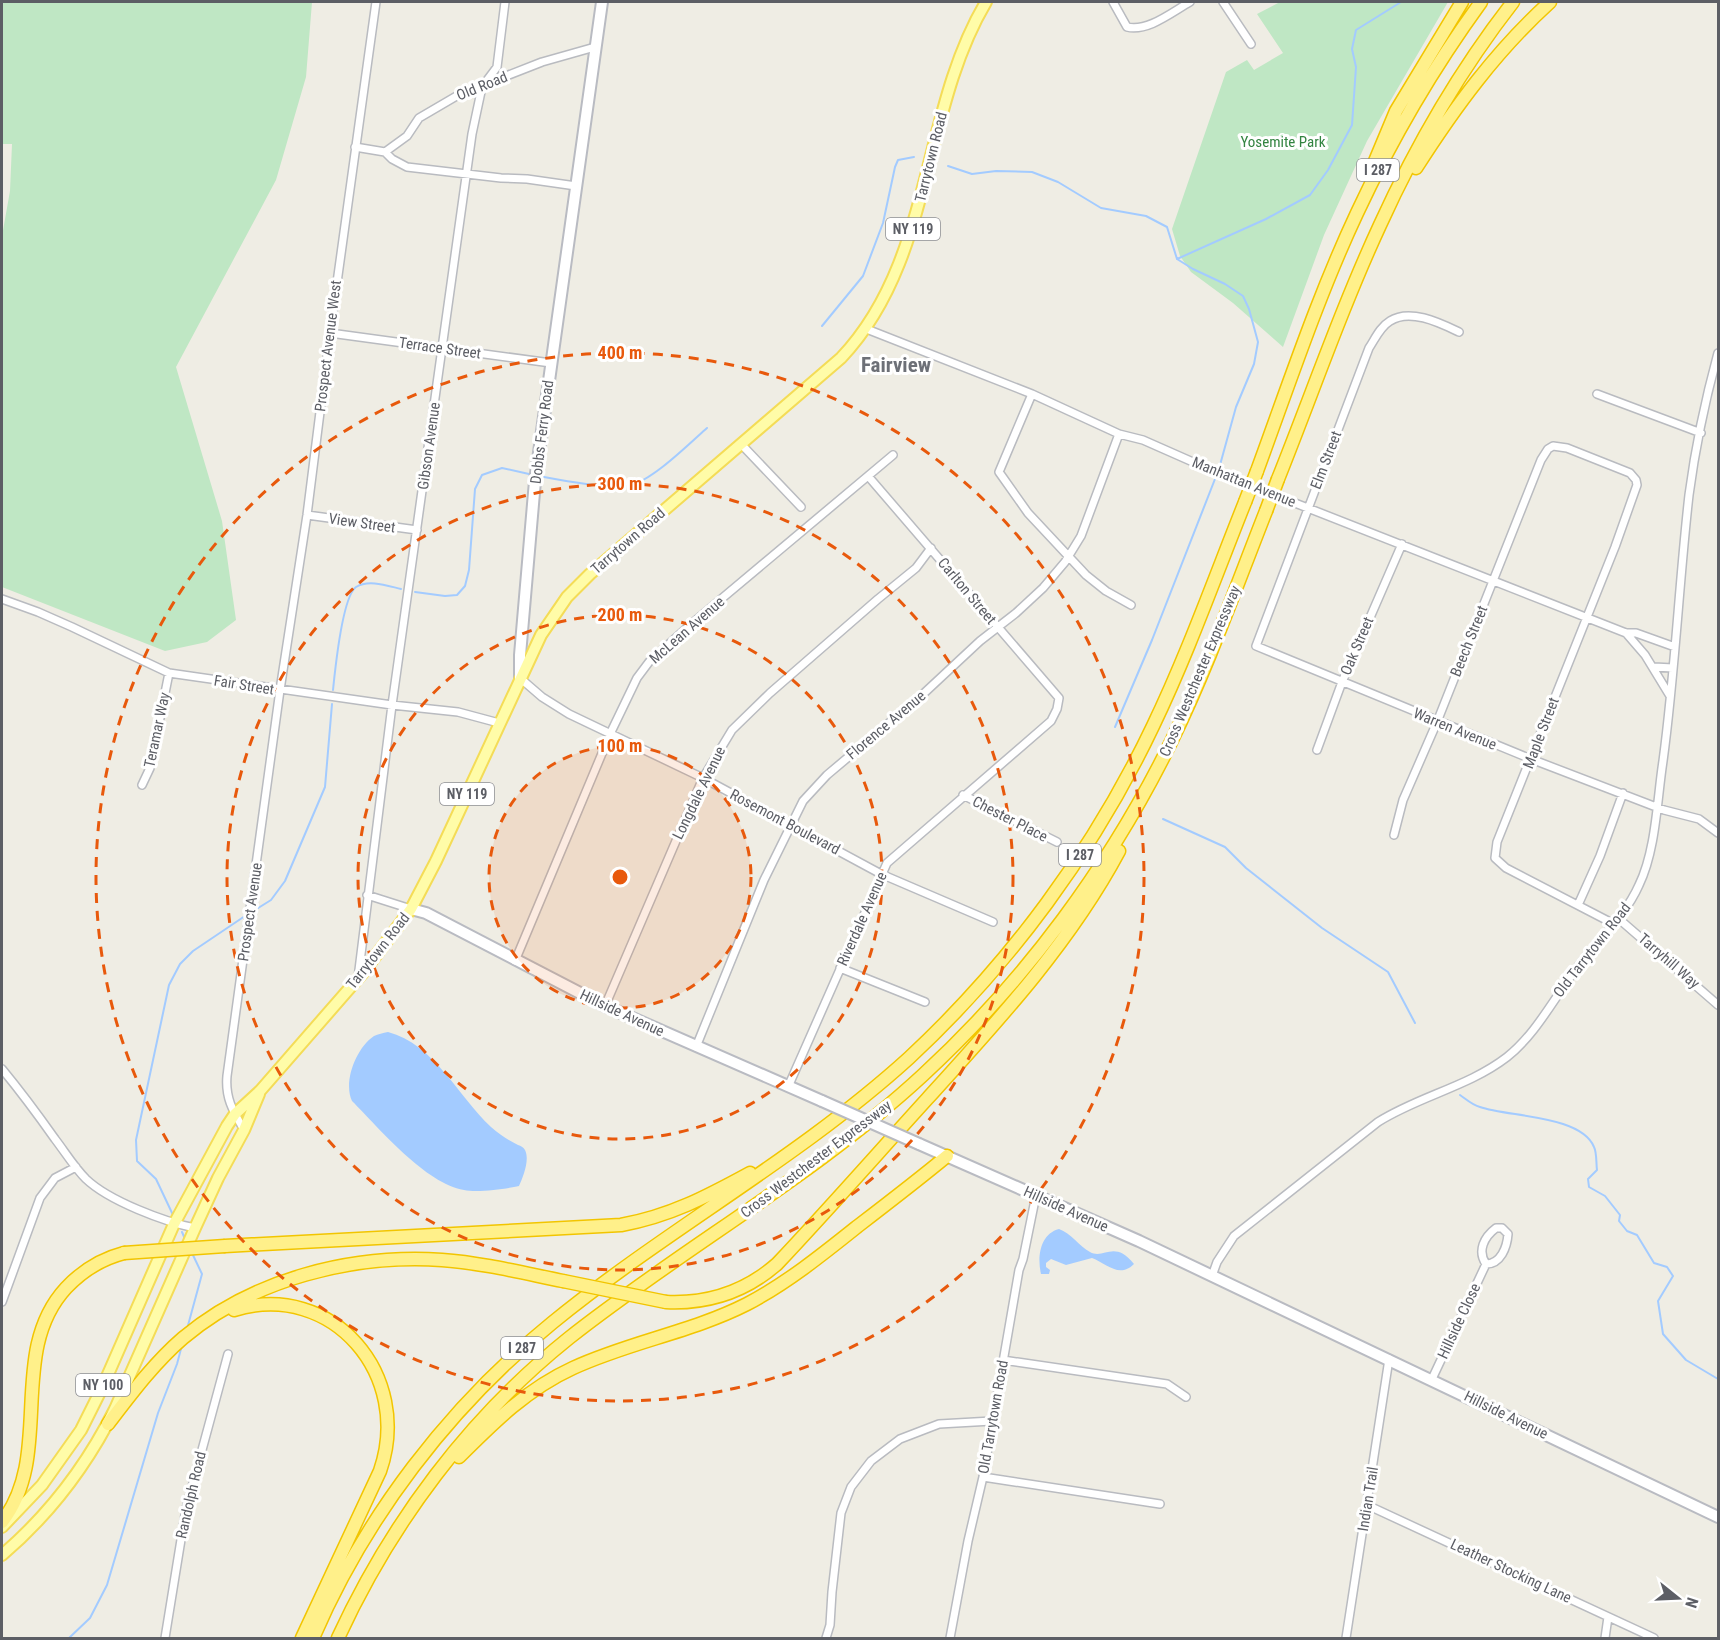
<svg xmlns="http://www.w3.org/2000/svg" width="1720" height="1640" viewBox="0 0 1720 1640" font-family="'Roboto Condensed',sans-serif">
	<rect width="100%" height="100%" fill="#efede4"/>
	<path fill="#bfe7c4" d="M 2,2 L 312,2 L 306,77 L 276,180 L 176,367 L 222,521 L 236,620 L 207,642 L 165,651 L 2,587 L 2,236 L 10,191 L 12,144 L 2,144 Z
		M 1280,2 L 1448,2 L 1367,141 L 1324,235 L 1283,347 L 1233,303 L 1191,272 L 1180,256 L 1172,229 L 1226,72 L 1247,60 L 1254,70 L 1283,53 L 1257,14 Z"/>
	<path fill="#a3cbff" d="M 388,1032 C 434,1044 458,1096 491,1127 C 500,1135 508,1140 518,1145 C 521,1146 523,1147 525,1150 C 530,1160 523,1177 519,1186 C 506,1189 477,1193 464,1190 C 426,1184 379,1128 352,1101 C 343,1082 356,1048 374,1036 C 378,1034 383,1033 388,1032 Z
		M 1059,1229 C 1071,1233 1079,1246 1090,1252 C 1104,1260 1114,1239 1134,1264 C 1119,1279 1106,1263 1092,1258 L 1066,1265 L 1051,1259 L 1046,1263 L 1046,1267 L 1050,1270 L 1049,1274 L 1041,1274 C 1037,1257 1040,1234 1059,1229 Z"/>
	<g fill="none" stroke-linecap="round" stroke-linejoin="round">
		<path stroke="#a3cbff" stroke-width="2" d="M 948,166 L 972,174 L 996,171 L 1032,172 L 1058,182 L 1101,208 L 1146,216 L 1167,227 L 1177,259 L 1193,269 L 1225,284 L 1243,296 L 1249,309 L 1258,342 L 1254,364 L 1236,407 L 1220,465
			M 1177,259 L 1266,219 L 1310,195 L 1328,170 L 1352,125 L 1356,67 L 1352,49 L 1356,30 L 1401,2
			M 822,326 L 863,276 L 883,223 L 895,167 L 898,160 L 914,157
			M 544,477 C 565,481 608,489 628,486 C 651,482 689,444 707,428
			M 415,592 L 445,596 L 457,595 L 465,586 L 469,570 L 475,489 L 482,475 L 502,468 L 529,474
			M 333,690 C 335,671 342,597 356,587 C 369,579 388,586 401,589
			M 1115,727 L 1152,640 L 1215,479
			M 1163,819 L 1225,847 L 1246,868 L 1322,928 L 1388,972 L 1415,1023
			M 255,910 L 271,900 L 285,881 L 325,787 L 332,704
			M 1460,1095 C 1466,1099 1472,1105 1480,1107 C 1508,1117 1581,1115 1594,1147 C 1597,1153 1596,1163 1597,1170 L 1588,1179 L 1589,1187 L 1605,1196 L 1620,1215 L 1619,1221 L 1627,1231 L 1637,1235 L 1654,1263 L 1667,1267 L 1673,1276 L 1658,1301 L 1663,1334 L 1686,1360 L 1718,1379
			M 173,1215 L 156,1179 L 137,1161 L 136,1140 L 169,985 L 180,964 L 193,951 L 245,916
			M 182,1232 L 185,1239
			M 187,1329 L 202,1274 L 192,1253
			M 69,1638 L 90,1618 L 107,1585 L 158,1413 L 177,1364 L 182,1345"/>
		<defs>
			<path id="minor" d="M 1113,2 L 1127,27 C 1148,32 1172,12 1190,2
				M 1223,2 L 1251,44
				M 355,147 L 385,152 L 392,159 L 407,167 L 501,178 L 527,179 L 576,186
				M 385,152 L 407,136 L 419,118 L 460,94 L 542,62 L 595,47
				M 864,328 L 1032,394 L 1119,434 L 1143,440 L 1211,470 L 1626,633 L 1636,633 L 1675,647
				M 1459,332 C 1440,323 1410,308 1390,321 C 1380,327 1375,339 1369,348 L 1256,646 L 1531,759 L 1664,810 L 1699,819 L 1718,833
				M 330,333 L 551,363
				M 1032,394 L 999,472 L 1028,513 L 1086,575 L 1106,591 L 1131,605
				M 1597,394 L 1701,433
				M 741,444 L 801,507
				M 307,515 L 417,530
				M 2,599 L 38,612 L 72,627 L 169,673 L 392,705 L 458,712 L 499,723
				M 1626,633 L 1645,655 L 1670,696
				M 1654,667 L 1673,668
				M 520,678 L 542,697 L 569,714 L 703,778 L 881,874 L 993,922
				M 1317,750 L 1342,682 L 1402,544
				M 142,785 L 150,768 L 169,673
				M 963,795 L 1057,842
				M 1394,835 L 1403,800 L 1437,722 L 1541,460 L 1548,449 L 1553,446 L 1567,448 L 1630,473 L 1636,480 L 1637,485 L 1615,547 L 1497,842 L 1495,858 L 1506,868 L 1614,924
				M 367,895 L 411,909
				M 1578,905 L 1600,856 L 1623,793
				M 1619,919 L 1718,1005
				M 515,961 L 611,732 L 637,678 L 649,662 L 689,626 L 893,455
				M 840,968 L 925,1002
				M 358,978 L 392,705 L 472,134 L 482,87 L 497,67 L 505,2
				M 605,1006 L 703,778 L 732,730 L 770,693 L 878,599 L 916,568 L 931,548
				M 696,1047 L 764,880 L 803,801 L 827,775 L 921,696 L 980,641 L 1016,613 L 1043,588 L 1065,562 L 1081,536 L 1119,434
				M 2,1069 C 21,1092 38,1115 55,1139 C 65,1152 74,1167 86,1179 C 109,1201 165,1222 195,1228
				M 788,1087 L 887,863 L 1051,721 L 1057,709 L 1059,698 L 868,476
				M 244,1130 C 233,1111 225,1098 227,1076 L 280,690 L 307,515 L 330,333 L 376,2
				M 1496,1228 L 1502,1228 L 1508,1234 C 1507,1247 1501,1264 1486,1264 C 1477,1251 1484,1237 1496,1228 Z
				M 1212,1276 L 1217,1262 L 1234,1236 L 1378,1122 C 1419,1096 1468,1087 1507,1057 C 1535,1035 1553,1000 1574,972 C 1595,942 1624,919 1639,885 C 1656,850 1657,800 1663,761 C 1675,673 1679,583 1689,495 C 1695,450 1706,397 1718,353
				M 2,1302 L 40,1198 L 55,1178 L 76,1167
				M 1003,1360 L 1167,1384 L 1186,1397
				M 1432,1379 L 1486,1264
				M 983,1477 L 1160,1504
				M 1367,1505 L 1654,1638
				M 165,1638 L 186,1509 L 228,1354
				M 826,1638 L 830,1625 L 832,1592 L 841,1513 L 851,1487 L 871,1461 L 900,1439 L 939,1424 L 992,1421
				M 950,1638 L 968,1541 L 983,1477 L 1019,1270 L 1023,1259 L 1036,1195
				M 1346,1638 L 1389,1359
				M 1605,1638 L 1608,1617"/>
			<path id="secondary" d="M 520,678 L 520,655 L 535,481 L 602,2
				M 411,909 L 426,913 L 605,1006 L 822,1101
				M 919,1144 L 1139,1241 L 1718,1517"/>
			<path id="primary" d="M 2,1527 L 42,1485 L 81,1430 L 102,1388 L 174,1224 L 227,1126 L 235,1114 L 260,1091 L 362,974 L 411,909 L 436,861 L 541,635 L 567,597 L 590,574 L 841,358 C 934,260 920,113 986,2
				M 2,1555 C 50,1514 87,1465 115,1409 L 195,1228 L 218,1178 L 244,1130 L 259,1094"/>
			<path id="motorway" d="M 1373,166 L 1396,111 L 1462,2
				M 1416,168 C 1455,107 1496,51 1550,2
				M 1257,471 C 1289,384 1318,296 1357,213 C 1392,138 1433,68 1481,2
				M 1278,479 C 1312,394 1342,307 1380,225 C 1416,146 1460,70 1513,2
				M 225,1246 L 621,1225 C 670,1216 706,1197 750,1173
				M 666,1302 C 708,1304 745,1292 777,1264 C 828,1210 877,1154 927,1099 C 997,1022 1070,943 1119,851
				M 234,1310 C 333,1280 413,1376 380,1471 L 302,1638
				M 108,1424 C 131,1394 154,1363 183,1338 C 253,1279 352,1254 442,1260 C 483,1263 523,1273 563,1281
				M 459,1457 C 494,1422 527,1389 573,1368 C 629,1342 692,1332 747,1304 C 787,1283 823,1254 858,1226 C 888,1203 918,1180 947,1156
				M 2,1522 C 55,1454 6,1353 66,1288 C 82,1271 101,1259 124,1253
				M 313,1638 C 365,1517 449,1407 552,1323 C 667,1229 799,1158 909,1058 C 1010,964 1094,850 1153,726 C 1188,653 1215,577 1245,502
				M 338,1638 C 391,1523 469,1418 569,1338 C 684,1247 815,1175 923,1075 C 1026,980 1111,865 1172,740 C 1208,666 1236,587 1266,511"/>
		</defs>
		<use href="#minor" stroke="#b9bbc0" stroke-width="10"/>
		<use href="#secondary" stroke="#b9bbc2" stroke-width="14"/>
		<use href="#primary" stroke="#f4dc57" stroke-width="14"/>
		<use href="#motorway" stroke="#f2c500" stroke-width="15"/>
		<use href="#minor" stroke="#fff" stroke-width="7"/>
		<use href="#secondary" stroke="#fff" stroke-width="10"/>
		<use href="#primary" stroke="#fffca8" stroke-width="10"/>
		<use href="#motorway" stroke="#fff08a" stroke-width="12"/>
		<defs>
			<path id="secondary-bridge" d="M 822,1101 L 919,1144"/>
			<path id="motorway-bridge" d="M 1245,502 L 1257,471
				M 1266,511 L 1278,479
				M 124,1253 L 225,1246
				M 563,1281 L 666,1302"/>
		</defs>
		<use href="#secondary-bridge" stroke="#b9bbc2" stroke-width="14" stroke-linecap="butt"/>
		<use href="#motorway-bridge" stroke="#f2c500" stroke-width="15" stroke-linecap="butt"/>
		<use href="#secondary-bridge" stroke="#fff" stroke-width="10"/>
		<use href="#motorway-bridge" stroke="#fff08a" stroke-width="12"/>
	</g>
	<circle cx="620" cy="877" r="131" fill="#e8590c" fill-opacity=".12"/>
	<g fill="none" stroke="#e8590c" stroke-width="3" stroke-dasharray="10 8">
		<circle cx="620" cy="877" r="131"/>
		<circle cx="620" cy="877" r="262"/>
		<circle cx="620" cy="877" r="393"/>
		<circle cx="620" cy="877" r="524"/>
	</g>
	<g text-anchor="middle" stroke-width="6" stroke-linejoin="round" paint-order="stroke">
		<g fill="#fff" stroke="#8d8e93" stroke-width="1.5">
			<rect x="1357" y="159" width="42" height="22" rx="4.5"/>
			<rect x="886" y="218" width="54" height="22" rx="4.5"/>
			<rect x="440" y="783" width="54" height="22" rx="4.5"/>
			<rect x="1059" y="844" width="42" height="22" rx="4.5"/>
			<rect x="501" y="1337" width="42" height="22" rx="4.5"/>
			<rect x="76" y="1374" width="54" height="22" rx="4.5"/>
		</g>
		<g font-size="14" font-weight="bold" fill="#5c5e65">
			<text x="1378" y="175">I 287</text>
			<text x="913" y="234">NY 119</text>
			<text x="467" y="799">NY 119</text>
			<text x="1080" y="860">I 287</text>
			<text x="522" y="1353">I 287</text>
			<text x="103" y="1390">NY 100</text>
		</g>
		<g font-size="15" fill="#5c5e65" stroke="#fff">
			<text transform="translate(482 86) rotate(-22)" y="5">Old Road</text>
			<text transform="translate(931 157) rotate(-76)" y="5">Tarrytown Road</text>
			<text transform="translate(328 346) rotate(-83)" y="5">Prospect Avenue West</text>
			<text transform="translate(440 348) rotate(8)" y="5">Terrace Street</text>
			<text transform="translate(542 432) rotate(-83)" y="5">Dobbs Ferry Road</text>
			<text transform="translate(429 446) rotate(-82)" y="5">Gibson Avenue</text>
			<text transform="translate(1326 460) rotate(-69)" y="5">Elm Street</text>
			<text transform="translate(1244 482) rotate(22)" y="5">Manhattan Avenue</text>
			<text transform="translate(362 523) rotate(8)" y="5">View Street</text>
			<text transform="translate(628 541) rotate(-41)" y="5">Tarrytown Road</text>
			<text transform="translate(967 591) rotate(50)" y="5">Carlton Street</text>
			<text transform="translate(687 630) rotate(-41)" y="5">McLean Avenue</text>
			<text transform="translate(1469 641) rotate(-68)" y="5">Beech Street</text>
			<text transform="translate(1357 646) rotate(-67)" y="5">Oak Street</text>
			<text transform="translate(1200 671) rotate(-67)" y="5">Cross Westchester Expressway</text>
			<text transform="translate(244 685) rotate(9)" y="5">Fair Street</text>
			<text transform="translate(886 725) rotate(-40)" y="5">Florence Avenue</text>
			<text transform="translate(1455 729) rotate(22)" y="5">Warren Avenue</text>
			<text transform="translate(157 730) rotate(-78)" y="5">Teramar Way</text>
			<text transform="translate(1541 733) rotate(-69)" y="5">Maple Street</text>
			<text transform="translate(699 793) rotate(-64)" y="5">Longdale Avenue</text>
			<text transform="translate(1010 819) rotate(27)" y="5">Chester Place</text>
			<text transform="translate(785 822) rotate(28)" y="5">Rosemont Boulevard</text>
			<text transform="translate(250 912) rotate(-82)" y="5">Prospect Avenue</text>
			<text transform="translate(862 919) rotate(-66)" y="5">Riverdale Avenue</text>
			<text transform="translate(1592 950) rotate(-52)" y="5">Old Tarrytown Road</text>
			<text transform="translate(378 951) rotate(-52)" y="5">Tarrytown Road</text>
			<text transform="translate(1669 961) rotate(41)" y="5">Tarryhill Way</text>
			<text transform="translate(622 1013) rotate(25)" y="5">Hillside Avenue</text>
			<text transform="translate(816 1159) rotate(-37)" y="5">Cross Westchester Expressway</text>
			<text transform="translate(1066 1209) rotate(24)" y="5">Hillside Avenue</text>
			<text transform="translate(1459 1321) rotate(-65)" y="5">Hillside Close</text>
			<text transform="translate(1506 1415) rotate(26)" y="5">Hillside Avenue</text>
			<text transform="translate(993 1417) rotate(-80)" y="5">Old Tarrytown Road</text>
			<text transform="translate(191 1495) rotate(-77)" y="5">Randolph Road</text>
			<text transform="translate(1368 1499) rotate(-81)" y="5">Indian Trail</text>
			<text transform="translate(1511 1571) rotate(25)" y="5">Leather Stocking Lane</text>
		</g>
		<g font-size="15" fill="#338441" stroke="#fff">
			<text x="1283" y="147">Yosemite Park</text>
		</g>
		<g font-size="21" font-weight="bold" fill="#6d7077" stroke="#fff">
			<text x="896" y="372">Fairview</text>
		</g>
	</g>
	<circle cx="620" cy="877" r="9" fill="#e8590c" stroke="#fff" stroke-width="3"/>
	<g font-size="18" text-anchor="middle" font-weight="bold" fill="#e8590c" stroke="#fff" stroke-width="6" stroke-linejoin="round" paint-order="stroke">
		<text x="620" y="359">400 m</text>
		<text x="620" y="490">300 m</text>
		<text x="620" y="621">200 m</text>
		<text x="620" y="752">100 m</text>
	</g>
	<rect width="1720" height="1640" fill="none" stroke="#5c5e65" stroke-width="6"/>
	<g transform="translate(1678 1598) rotate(108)" stroke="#ffffff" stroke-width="4.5" paint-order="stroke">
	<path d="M0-4.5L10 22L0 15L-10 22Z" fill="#5c5e65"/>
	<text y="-9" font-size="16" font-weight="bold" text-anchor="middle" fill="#5c5e65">N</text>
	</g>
</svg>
